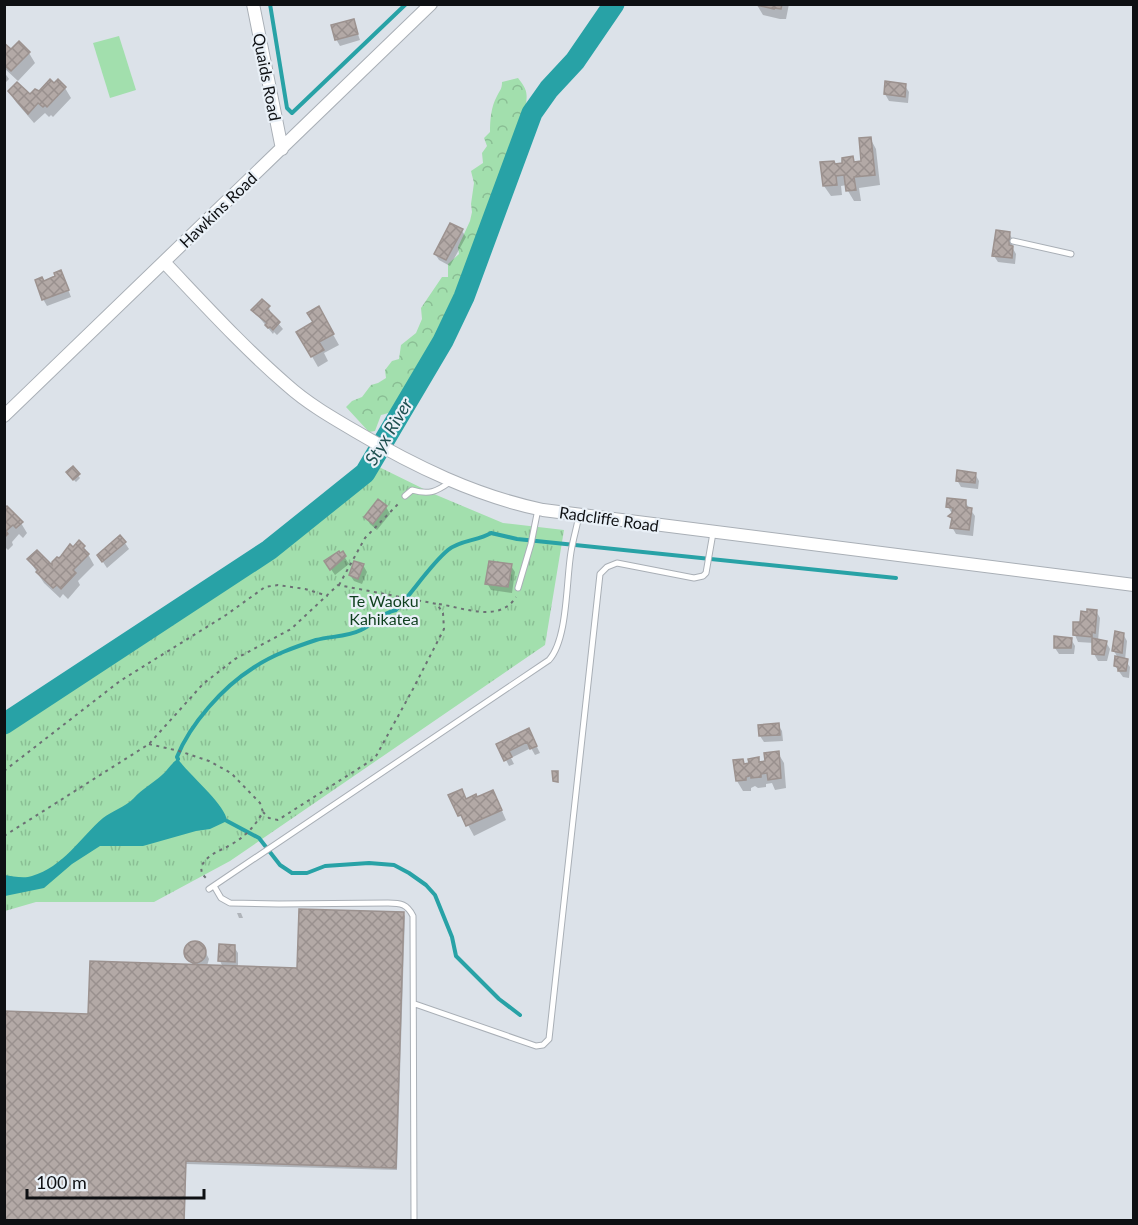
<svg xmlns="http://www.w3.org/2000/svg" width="1138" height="1225" viewBox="0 0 1138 1225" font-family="Lato,sans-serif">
	<defs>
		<pattern id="forest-crowns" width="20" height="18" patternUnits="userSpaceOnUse" patternTransform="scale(1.5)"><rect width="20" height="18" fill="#a2dfad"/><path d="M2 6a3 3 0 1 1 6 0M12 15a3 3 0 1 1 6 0" fill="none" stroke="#8abe94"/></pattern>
		<pattern id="park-tufts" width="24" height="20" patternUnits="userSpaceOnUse" patternTransform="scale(1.5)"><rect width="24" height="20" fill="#a2dfad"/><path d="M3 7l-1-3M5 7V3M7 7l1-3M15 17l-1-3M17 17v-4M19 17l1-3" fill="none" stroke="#8abe94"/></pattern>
		<pattern id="building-cross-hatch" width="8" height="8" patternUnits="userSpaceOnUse" patternTransform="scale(1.5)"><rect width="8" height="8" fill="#b3a9a6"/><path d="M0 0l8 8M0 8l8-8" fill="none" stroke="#99908e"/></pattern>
	</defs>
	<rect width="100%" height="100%" fill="#dce2e9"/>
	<path fill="url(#forest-crowns)" d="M 518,78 C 532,95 524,96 527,114 C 529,121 531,125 530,133 L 516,142 L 515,145 L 525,154 L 518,178 L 510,179 L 508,187 L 494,200 L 468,262 L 471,274 L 467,287 L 459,298 L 460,308 L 454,328 L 437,339 C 439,350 438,365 429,374 C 423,380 416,380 410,388 C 401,402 400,411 381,415 L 375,431 L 369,432 L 346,407 L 352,401 L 362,397 L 371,385 L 378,383 L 386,378 L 385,370 L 392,361 L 399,359 L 401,345 L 416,333 L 422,319 L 421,308 L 442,277 L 448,277 L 448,264 L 459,254 L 458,247 L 470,221 L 472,212 L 471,204 L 474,183 L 471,171 L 483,163 L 482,153 L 487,146 L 484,138 L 490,132 C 490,120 491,107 497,96 C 500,90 502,89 502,82 Z"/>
	<path fill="url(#park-tufts)" d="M 379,467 L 434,494 L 503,523 L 564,530 L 545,645 L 230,861 L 154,902 L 36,902 L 5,911 L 5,734 L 58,699 Z"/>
	<path fill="#a2dfad" d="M 119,36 L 136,90 L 110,98 L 93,43 Z"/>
	<path fill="#28a2a6" d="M 178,759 C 189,775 226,805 227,821 L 210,829 L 196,831 L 143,846 L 100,846 L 72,864 L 44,888 L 5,896 L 5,875 C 12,876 24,879 32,876 C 63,867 80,838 103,818 C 112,811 125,807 134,798 C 142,789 153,783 162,775 C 168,770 171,763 178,759 Z"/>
	<path fill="#0003" d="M 789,4 L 786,19 L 780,19 L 763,15 L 757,5 Z
		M 353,20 L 360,40 L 340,46 L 336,39 Z
		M 5,45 L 11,51 L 29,53 L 35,63 L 18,81 L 4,68 Z
		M 4,72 L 9,79 L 4,84 Z
		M 905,86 L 909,92 L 908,103 L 889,101 L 885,94 Z
		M 65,88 L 71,98 L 53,117 L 51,115 L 49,117 L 45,113 L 34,123 L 16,102 L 9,91 L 30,97 Z
		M 870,138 L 876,149 L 880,185 L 859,188 L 861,201 L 854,201 L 848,191 L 847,185 L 841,186 L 842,195 L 831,196 L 824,186 L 835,166 L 844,165 L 852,158 L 855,163 L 863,162 Z
		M 462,231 L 466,237 L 450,266 L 439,260 L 435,254 Z
		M 1009,233 L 1013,240 L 1012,247 L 1016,254 L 1015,264 L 998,262 L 994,256 Z
		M 64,279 L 71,297 L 47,306 L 43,299 L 43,282 Z
		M 269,307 L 271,315 L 283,329 L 277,335 L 274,332 L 273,334 L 253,310 Z
		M 318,308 L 339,345 L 324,353 L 328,361 L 318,367 L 298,332 L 315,323 Z
		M 72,468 L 80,478 L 76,482 L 69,475 Z
		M 975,474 L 979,481 L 978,489 L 961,487 L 957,480 Z
		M 378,501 L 386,507 L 390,514 L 377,530 L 370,524 L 366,517 Z
		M 965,502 L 975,516 L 973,536 L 956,534 L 952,527 L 953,522 L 950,515 L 953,515 L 948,507 Z
		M 4,510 L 21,523 L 27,533 L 23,538 L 19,534 L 12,542 L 13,545 L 8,550 L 4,546 Z
		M 125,543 L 129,549 L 107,568 L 99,556 Z
		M 84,547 L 94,565 L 78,581 L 80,585 L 68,599 L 63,594 L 60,598 L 44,583 L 29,560 L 55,569 L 59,560 L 73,549 Z
		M 342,553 L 349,564 L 335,575 L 326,562 Z
		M 363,565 L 367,572 L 362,584 L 354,581 L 350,575 Z
		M 511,566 L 515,572 L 512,593 L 491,590 L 487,583 Z
		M 1096,611 L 1100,618 L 1098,641 L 1106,642 L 1110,649 L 1107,661 L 1098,661 L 1094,654 L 1094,643 L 1078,642 L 1075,635 L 1081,624 Z
		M 1123,634 L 1127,641 L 1125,660 L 1130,667 L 1129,678 L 1123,677 L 1115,666 L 1118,658 L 1114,651 Z
		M 1071,639 L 1075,646 L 1074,654 L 1059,654 L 1055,648 Z
		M 778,725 L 782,731 L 783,741 L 764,742 L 760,736 Z
		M 532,737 L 540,753 L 535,755 L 531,748 L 511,758 L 514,764 L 509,766 L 498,744 Z
		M 778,753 L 784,763 L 786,788 L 775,790 L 772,783 L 766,784 L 766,787 L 758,788 L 755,786 L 751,788 L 751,791 L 743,791 L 737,781 L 735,762 L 742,761 L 745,766 L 758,759 L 760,763 L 767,762 Z
		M 461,791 L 467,800 L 477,799 L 498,802 L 506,820 L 474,836 L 468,825 L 466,826 L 450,796 Z
		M 237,913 L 241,913 L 243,918 L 239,918 Z
		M 403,913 L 405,916 L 397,1170 L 186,1164 L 185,1220 L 4,1220 L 4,1013 L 90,1015 L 193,966 L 186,951 L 188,945 L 196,942 L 202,945 L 209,959 L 207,966 L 223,967 L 220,961 L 234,947 L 238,953 L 238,967 L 298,969 Z"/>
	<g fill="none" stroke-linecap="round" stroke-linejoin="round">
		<path stroke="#28a2a6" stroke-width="4" d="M 270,4 L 287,108 L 292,113 L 406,4
			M 178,759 L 177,757 C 190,724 223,687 253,668 C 272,655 295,647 316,640 C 331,636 347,637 361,630 C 374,624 381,613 396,610 C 413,592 430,565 448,550 C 460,540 478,541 491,533 L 517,539 L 896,578
			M 227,821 L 259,838 L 280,865 L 292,873 L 307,873 L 325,866 L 369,863 L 394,865 L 409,873 L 426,885 L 435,895 L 452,937 L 456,956 L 499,999 L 520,1015"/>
		<path stroke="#28a2a6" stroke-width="21" d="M 4,724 L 269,550 L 365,473 L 443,341 L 464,297 L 532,113 L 549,89 L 575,61 L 614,4"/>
	</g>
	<path fill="url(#building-cross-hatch)" stroke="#9c928f" stroke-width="1.5" d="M 782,4 L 781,9 L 774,8 L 774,9 L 756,5 Z
		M 354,19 L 358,34 L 335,40 L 331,25 Z
		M 19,41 L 30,52 L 11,71 L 4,65 L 4,43 L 11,49 Z
		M 50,79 L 54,83 L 58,79 L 66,87 L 47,107 L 45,105 L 43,107 L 38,103 L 28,114 L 8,91 L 17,82 L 30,94 L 35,89 L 39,91 Z
		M 885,81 L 906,84 L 905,97 L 884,94 Z
		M 871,137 L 875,175 L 854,177 L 856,190 L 846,191 L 844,175 L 836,176 L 837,185 L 823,186 L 820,162 L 834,161 L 835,164 L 842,163 L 842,158 L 853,156 L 854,162 L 861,161 L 859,138 Z
		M 450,223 L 463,229 L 446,260 L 434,254 Z
		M 996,230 L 1010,232 L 1009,245 L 1013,246 L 1012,258 L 992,256 Z
		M 61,270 L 69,290 L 42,300 L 35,280 L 42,277 L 44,281 L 55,276 L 54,273 Z
		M 262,299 L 270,306 L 267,309 L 280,322 L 273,330 L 270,327 L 268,328 L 265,325 L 267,323 L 251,310 Z
		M 319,306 L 334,334 L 319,342 L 324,350 L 311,357 L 296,332 L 313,322 L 307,313 Z
		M 73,466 L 80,474 L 73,480 L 66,472 Z
		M 957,470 L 976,473 L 975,483 L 956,481 Z
		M 947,498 L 966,500 L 966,507 L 972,508 L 969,530 L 950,528 L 952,518 L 948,516 L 952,513 L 953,508 L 946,507 Z
		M 378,499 L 387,506 L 373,524 L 364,517 Z
		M 7,506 L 23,522 L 16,528 L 13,525 L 6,531 L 8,534 L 4,538 L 4,508 Z
		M 120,535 L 126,542 L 102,562 L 97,555 Z
		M 79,540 L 85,546 L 83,548 L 89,554 L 73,570 L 76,573 L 61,589 L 57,585 L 53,588 L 36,572 L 38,570 L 27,559 L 37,550 L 52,565 L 52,562 L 57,557 L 59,558 L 61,556 L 70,544 L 73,547 Z
		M 339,551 L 340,553 L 343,551 L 346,556 L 330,570 L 324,561 Z
		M 354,561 L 364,564 L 358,579 L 349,575 Z
		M 489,561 L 512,564 L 508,587 L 485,584 Z
		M 1087,609 L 1097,610 L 1095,633 L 1092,632 L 1092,637 L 1073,635 L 1073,622 L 1080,622 L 1081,611 L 1087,612 Z
		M 1115,631 L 1124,633 L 1122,653 L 1112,651 Z
		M 1054,636 L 1072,638 L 1071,648 L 1054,648 Z
		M 1092,638 L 1107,641 L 1104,655 L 1092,654 Z
		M 1115,656 L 1128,659 L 1126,671 L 1118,671 L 1118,667 L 1114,666 Z
		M 779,723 L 780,735 L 759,736 L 758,725 Z
		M 529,728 L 537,746 L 530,749 L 527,742 L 509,751 L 512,757 L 504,761 L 496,744 Z
		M 779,751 L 781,778 L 768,780 L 767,773 L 761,774 L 761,777 L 751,778 L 751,775 L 749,776 L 746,777 L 746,780 L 736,781 L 733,760 L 743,759 L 744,764 L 749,763 L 748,759 L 759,757 L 759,762 L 765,761 L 764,753 Z
		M 552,771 L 558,771 L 558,782 L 553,781 Z
		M 462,789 L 466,799 L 476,794 L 477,797 L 493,790 L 502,810 L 466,826 L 461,815 L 458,816 L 448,795 Z
		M 299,909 L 404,912 L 396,1168 L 186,1161 L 184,1220 L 4,1220 L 4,1011 L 88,1014 L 90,961 L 297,968 Z
		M184 952a11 11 0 1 1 22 0a11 11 0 1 1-22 0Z
		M 219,944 L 235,945 L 235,962 L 218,961 Z"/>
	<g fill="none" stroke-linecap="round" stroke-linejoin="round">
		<defs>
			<path id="service" d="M 1013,241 L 1071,254
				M 405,496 L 412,490 C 429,495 436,492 450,482
				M 518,588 L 531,544 L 538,509
				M 214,886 L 221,898 L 230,903 L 279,904 L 388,903 C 401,903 407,904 413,916 L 414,1220
				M 209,889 L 549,660 C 568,639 566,581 571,552 C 573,539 577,527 579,515
				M 415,1004 L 536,1046 L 543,1045 L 549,1039 L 600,574 L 607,567 L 617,563 L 694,578 L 703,576 L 706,573 L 713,533"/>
			<path id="tertiary" d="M 253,4 L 282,149
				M 164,262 C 204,304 243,347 287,385 C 307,403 331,417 355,431 C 414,466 476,496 543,510 L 1134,585
				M 4,416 L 431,4"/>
		</defs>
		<use href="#service" stroke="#a9afb6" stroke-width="7"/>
		<use href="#tertiary" stroke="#a9afb6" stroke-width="14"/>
		<path stroke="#6c7074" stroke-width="2" stroke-dasharray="3 4.5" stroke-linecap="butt" d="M 339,585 L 365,538 L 399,503
			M 439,604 C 464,608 500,623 516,597
			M 149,744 L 179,751 L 209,761 L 231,773 L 260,803 L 263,812 C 255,826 246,836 232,844 C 219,852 208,853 201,867 L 202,874 L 208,880
			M 4,771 L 120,681 L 226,615 L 265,587 L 278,585 L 305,589 L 328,596
			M 4,836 L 149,744 L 203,684 L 235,659 L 291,629 L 338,585 L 437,604 L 443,613 L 444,629 L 413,689 L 375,758 L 278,820 L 269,818 L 263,812"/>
		<use href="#service" stroke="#fff" stroke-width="5"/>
		<use href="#tertiary" stroke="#fff" stroke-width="12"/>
	</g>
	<g text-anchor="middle" stroke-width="4.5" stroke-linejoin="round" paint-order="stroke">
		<g font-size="16" fill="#0e1013" stroke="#e9f0f7">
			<text transform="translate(267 77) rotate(79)" y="6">Quaids Road</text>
			<text transform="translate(218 210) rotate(-44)" y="6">Hawkins Road</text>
			<text transform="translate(609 519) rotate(8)" y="6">Radcliffe Road</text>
		</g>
		<g font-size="16" fill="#0e3f1d" stroke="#e9f0f7">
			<text x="384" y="607">Te Waoku<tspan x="384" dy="18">Kahikatea</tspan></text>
		</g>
		<g font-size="18" font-style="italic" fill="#1d4f50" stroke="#e9f0f7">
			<text transform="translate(389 432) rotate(-59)" y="6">Styx River</text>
		</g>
	</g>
	<rect width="1138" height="1225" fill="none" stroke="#0e1013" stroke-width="12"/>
	<path d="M27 1189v9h177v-9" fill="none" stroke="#0e1013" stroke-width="3"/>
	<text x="36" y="1189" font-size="18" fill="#0e1013" stroke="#e9f0f7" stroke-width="4.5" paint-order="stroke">100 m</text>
</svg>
